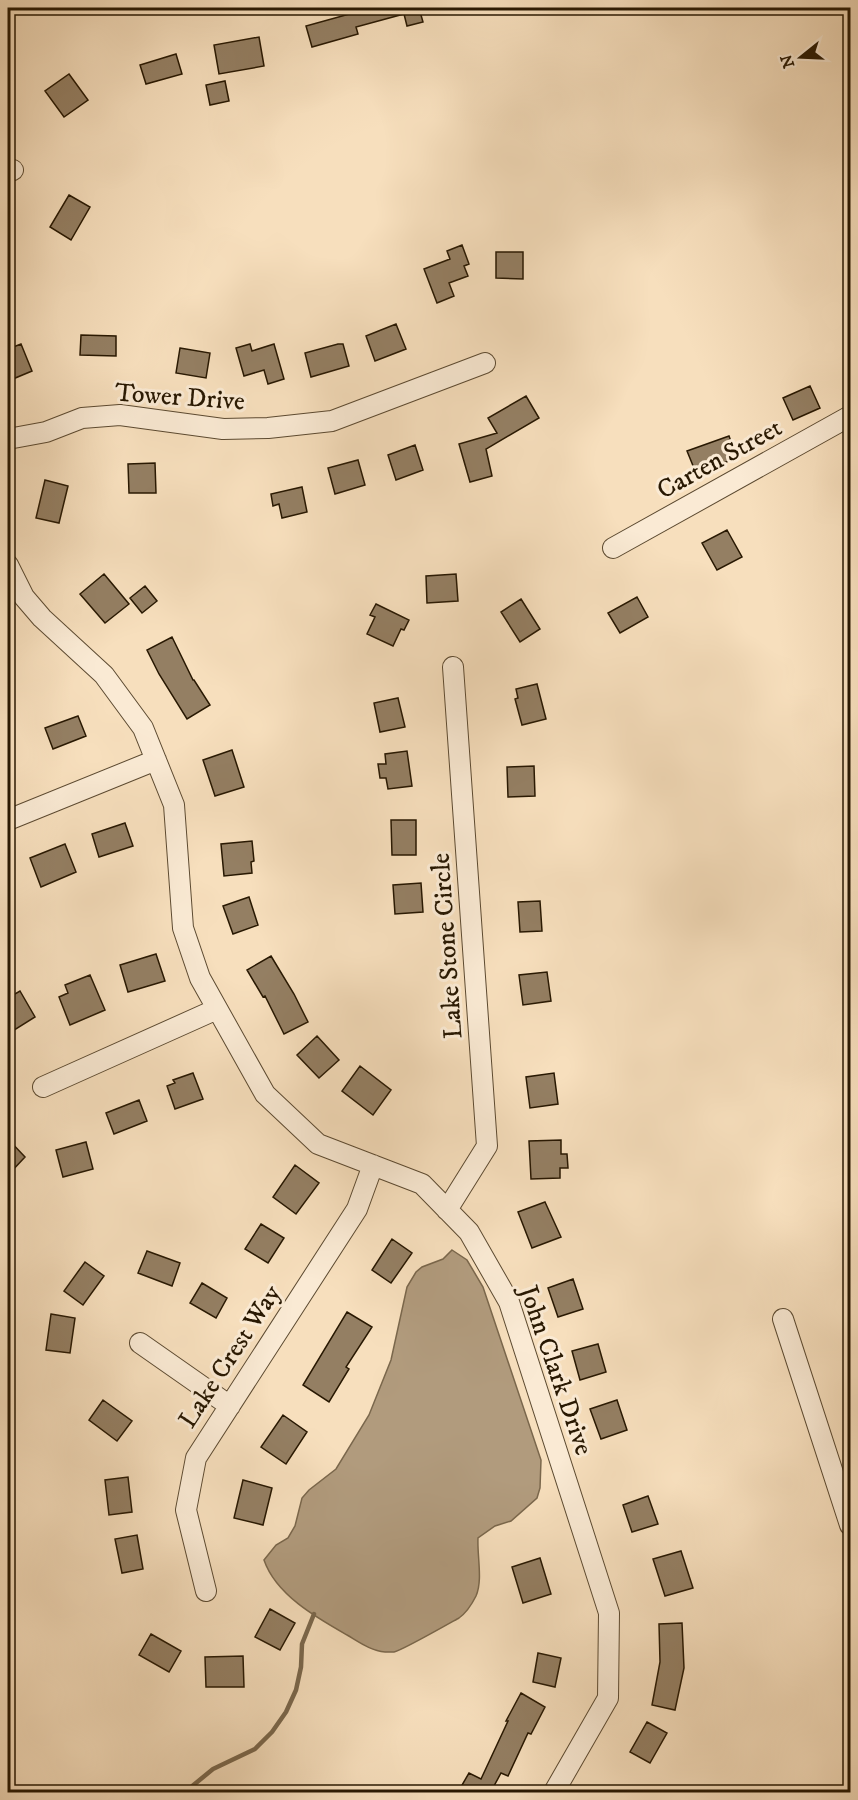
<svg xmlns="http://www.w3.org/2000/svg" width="858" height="1800" viewBox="0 0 858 1800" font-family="'IM FELL DW Pica',serif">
	<rect width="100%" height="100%" fill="#f7dfbd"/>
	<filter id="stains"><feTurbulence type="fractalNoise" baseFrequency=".00333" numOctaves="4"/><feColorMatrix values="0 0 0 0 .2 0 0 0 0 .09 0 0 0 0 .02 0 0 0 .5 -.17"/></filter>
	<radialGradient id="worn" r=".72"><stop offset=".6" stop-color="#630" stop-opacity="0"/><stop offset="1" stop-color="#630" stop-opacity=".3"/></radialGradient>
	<path fill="#b19b7d" stroke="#7a674c" stroke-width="1.5" d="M 452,1250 L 467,1260 L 483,1287 L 541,1460 L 540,1488 L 537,1498 L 511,1521 L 495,1526 L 478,1538 C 477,1556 483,1580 476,1596 C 472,1604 466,1613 459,1618 C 450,1623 401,1651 394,1652 C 391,1652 388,1652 385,1652 C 371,1651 359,1642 347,1635 C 317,1618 276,1595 264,1560 L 276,1545 L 288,1538 L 295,1526 L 302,1498 L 309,1490 L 336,1469 L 369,1415 L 391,1360 L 407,1287 L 416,1272 L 422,1267 L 443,1259 Z"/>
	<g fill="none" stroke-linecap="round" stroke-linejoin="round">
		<path stroke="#7a674c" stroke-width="4.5" d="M 185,1792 L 213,1769 L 255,1749 L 272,1732 L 286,1712 L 296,1690 L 301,1667 L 302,1644 L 314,1614"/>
	</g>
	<path fill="#947f63" stroke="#281802" stroke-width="1.5" d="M 371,8 L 419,8 L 423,22 L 407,26 L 404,14 L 356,27 L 358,34 L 312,47 L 306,26 Z
		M 259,37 L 264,66 L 219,74 L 214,45 Z
		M 176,54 L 182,74 L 146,84 L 140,65 Z
		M 69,74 L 88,100 L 64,117 L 45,91 Z
		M 225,81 L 229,101 L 210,105 L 206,85 Z
		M 69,195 L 90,207 L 71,240 L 50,227 Z
		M 462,245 L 469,264 L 464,266 L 468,276 L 449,283 L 454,296 L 437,303 L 424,269 L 450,259 L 447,251 Z
		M 496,252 L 523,252 L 523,279 L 496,278 Z
		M 396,324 L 406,349 L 375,361 L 366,336 Z
		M 81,335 L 116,336 L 116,356 L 80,355 Z
		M 21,344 L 32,371 L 8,381 L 8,349 Z
		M 250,344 L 252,351 L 274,344 L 284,379 L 268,384 L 264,370 L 244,376 L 236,348 Z
		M 338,344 L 343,344 L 349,366 L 311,377 L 305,353 Z
		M 180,348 L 210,353 L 206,378 L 176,373 Z
		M 810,386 L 820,408 L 793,420 L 783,398 Z
		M 526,396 L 539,418 L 486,449 L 492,476 L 470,482 L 459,444 L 497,433 L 488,418 Z
		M 729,436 L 737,458 L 696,473 L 687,451 Z
		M 415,445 L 423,470 L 396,480 L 388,455 Z
		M 358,460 L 365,485 L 335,494 L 328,468 Z
		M 155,463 L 156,493 L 129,493 L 128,464 Z
		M 45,480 L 68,486 L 59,523 L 36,518 Z
		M 302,487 L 307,512 L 282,518 L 279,504 L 273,506 L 271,494 Z
		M 727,530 L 742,557 L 717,570 L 702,543 Z
		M 104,574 L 129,604 L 105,623 L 80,594 Z
		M 456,574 L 458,601 L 427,603 L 426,576 Z
		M 145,586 L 157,601 L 142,613 L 130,598 Z
		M 637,597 L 648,617 L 620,633 L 608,613 Z
		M 521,599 L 540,629 L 520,642 L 501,612 Z
		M 376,604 L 409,620 L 404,630 L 401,629 L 393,646 L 367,634 L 375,617 L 370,615 Z
		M 172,637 L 193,680 L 194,680 L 210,705 L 187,719 L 159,674 L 147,650 Z
		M 537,684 L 546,719 L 522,725 L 515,699 L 518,698 L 516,689 Z
		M 398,698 L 405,727 L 380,732 L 374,703 Z
		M 78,716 L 86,736 L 53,749 L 45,728 Z
		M 232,750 L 244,787 L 215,796 L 203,760 Z
		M 407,751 L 412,786 L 388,789 L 386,778 L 380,778 L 378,764 L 386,764 L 385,754 Z
		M 534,766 L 535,796 L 508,797 L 507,767 Z
		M 391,820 L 416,820 L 416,855 L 392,855 Z
		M 125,823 L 133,846 L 99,857 L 92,834 Z
		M 252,841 L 254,861 L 251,862 L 252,873 L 224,876 L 221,844 Z
		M 65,844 L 76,872 L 41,887 L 30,858 Z
		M 421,883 L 423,912 L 395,914 L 393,885 Z
		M 249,897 L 258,925 L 233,934 L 223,906 Z
		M 540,901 L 542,931 L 520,932 L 518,902 Z
		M 156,954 L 165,981 L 128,992 L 120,965 Z
		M 271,956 L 294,994 L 308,1022 L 284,1034 L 265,996 L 263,997 L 247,970 Z
		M 547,972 L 551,1001 L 523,1005 L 519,975 Z
		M 90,975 L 105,1010 L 70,1025 L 59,997 L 68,993 L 65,985 Z
		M 20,991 L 35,1017 L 8,1034 L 8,998 Z
		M 317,1036 L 339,1060 L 319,1078 L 297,1055 Z
		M 360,1066 L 391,1090 L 373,1115 L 342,1091 Z
		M 193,1073 L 203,1099 L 175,1109 L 167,1086 L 175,1083 L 173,1080 Z
		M 554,1073 L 558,1104 L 530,1108 L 526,1077 Z
		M 139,1100 L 147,1121 L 114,1134 L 106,1113 Z
		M 8,1139 L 25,1157 L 8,1175 Z
		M 561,1140 L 561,1154 L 567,1154 L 568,1168 L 560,1168 L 560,1178 L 531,1179 L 529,1141 Z
		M 86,1142 L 93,1169 L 63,1177 L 56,1150 Z
		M 295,1165 L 319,1183 L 296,1214 L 273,1197 Z
		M 545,1202 L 561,1237 L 532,1248 L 518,1212 Z
		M 261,1224 L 284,1238 L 268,1263 L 245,1249 Z
		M 392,1239 L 412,1253 L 391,1283 L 372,1270 Z
		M 147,1251 L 180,1263 L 172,1286 L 138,1273 Z
		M 85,1262 L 104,1276 L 83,1305 L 64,1291 Z
		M 573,1279 L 583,1309 L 558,1317 L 548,1288 Z
		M 202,1283 L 227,1298 L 216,1318 L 190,1303 Z
		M 347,1312 L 372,1327 L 346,1367 L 349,1369 L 329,1402 L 303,1385 Z
		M 51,1314 L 75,1318 L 70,1353 L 46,1350 Z
		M 598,1344 L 606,1372 L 580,1380 L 572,1351 Z
		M 103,1400 L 132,1421 L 117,1441 L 89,1420 Z
		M 617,1400 L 627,1430 L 601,1439 L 590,1409 Z
		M 283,1415 L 307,1432 L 286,1464 L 261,1447 Z
		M 128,1477 L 132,1512 L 109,1515 L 105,1480 Z
		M 243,1480 L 272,1488 L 263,1525 L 234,1518 Z
		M 648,1496 L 658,1524 L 632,1532 L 623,1505 Z
		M 137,1535 L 143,1569 L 122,1573 L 115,1539 Z
		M 681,1551 L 693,1588 L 665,1596 L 653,1559 Z
		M 540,1558 L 551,1594 L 523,1603 L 512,1567 Z
		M 270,1609 L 295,1623 L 280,1650 L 255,1637 Z
		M 682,1623 L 684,1668 L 675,1710 L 652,1705 L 660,1662 L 659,1624 Z
		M 151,1634 L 181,1651 L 169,1672 L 139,1655 Z
		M 538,1653 L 561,1658 L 555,1687 L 533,1682 Z
		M 243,1656 L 244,1687 L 206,1687 L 205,1657 Z
		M 521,1693 L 545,1707 L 531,1734 L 528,1733 L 508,1776 L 501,1773 L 494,1786 L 505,1792 L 458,1792 L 469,1773 L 481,1779 L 508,1721 L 506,1721 Z
		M 647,1722 L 667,1733 L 650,1763 L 630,1752 Z"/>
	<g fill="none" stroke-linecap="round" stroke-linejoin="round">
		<defs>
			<path id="minor" d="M 8,172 L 13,170
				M 8,439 L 46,432 L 82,418 L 120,415 L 223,429 L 268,428 L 332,421 L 485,363
				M 613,548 L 850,416
				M 8,565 L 24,597 L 42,618 L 104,675 L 143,728 L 174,805 L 183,928 L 200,978 L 265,1094 L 318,1144 L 422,1184 L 469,1232 L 509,1302 L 609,1613 L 608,1698 L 554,1792
				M 8,820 L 156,760
				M 43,1087 L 217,1009
				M 447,1210 L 487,1146 L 453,667
				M 783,1319 L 850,1525
				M 140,1343 L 230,1406
				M 206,1591 L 186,1510 L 196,1458 L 357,1209 L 373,1165"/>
		</defs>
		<use href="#minor" stroke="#5c4a31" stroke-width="22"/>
		<use href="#minor" stroke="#faead4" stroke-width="20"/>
	</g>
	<g text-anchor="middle" stroke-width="6" stroke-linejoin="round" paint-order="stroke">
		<g font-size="26" fill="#281802" stroke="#faead4">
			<text transform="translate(180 396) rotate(4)" y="9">Tower Drive</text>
			<text transform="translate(719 458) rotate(-29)" y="9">Carten Street</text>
			<text transform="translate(446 946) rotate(-94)" y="9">Lake Stone Circle</text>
			<text transform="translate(229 1356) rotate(-57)" y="9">Lake Crest Way</text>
			<text transform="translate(557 1370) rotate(71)" y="9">John Clark Drive</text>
		</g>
	</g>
	<rect width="858" height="1800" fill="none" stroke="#f7dfbd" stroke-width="30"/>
	<rect x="9" y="9" width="840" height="1782" fill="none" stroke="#281802" stroke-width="3"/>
	<rect x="15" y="15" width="828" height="1770" fill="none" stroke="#281802" stroke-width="1.5"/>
	<g transform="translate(801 57) rotate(252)" stroke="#faead4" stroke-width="4.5" paint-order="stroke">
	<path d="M0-4.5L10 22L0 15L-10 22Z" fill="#281802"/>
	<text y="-9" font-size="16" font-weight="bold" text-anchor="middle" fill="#281802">N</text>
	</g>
	<rect width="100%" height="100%" filter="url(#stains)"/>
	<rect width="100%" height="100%" fill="url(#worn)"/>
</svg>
